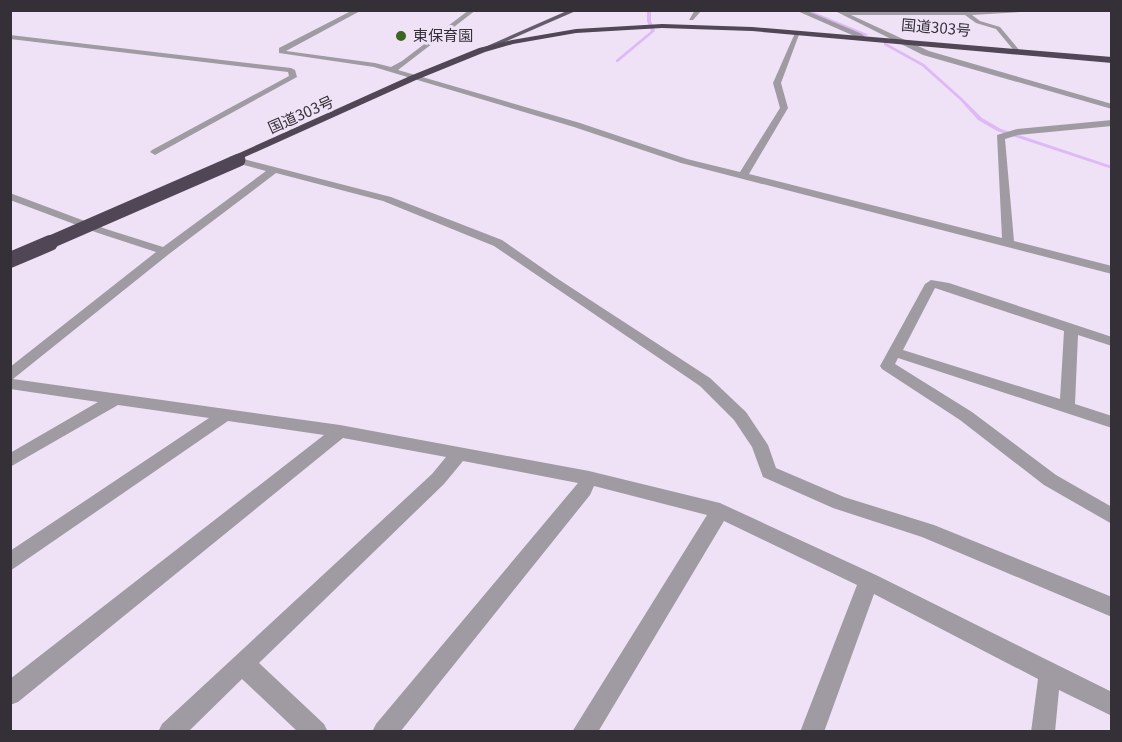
<svg xmlns="http://www.w3.org/2000/svg" width="1122" height="742" viewBox="0 0 1122 742" font-family="Georgia,'Noto Sans JP',serif">
	<rect width="100%" height="100%" fill="#efe2f7"/>
	<g fill="none" stroke-linecap="round" stroke-linejoin="round">
		<path fill="#deb9f6" fill-rule="evenodd" d="M 647,10 L 651,10 L 651,21 L 655,31 L 618,62 L 616,62 L 616,60 L 651,31 L 647,21 Z
			M 809,10 L 867,34 L 868,35 L 865,36 L 804,10 Z
			M 884,43 L 886,43 L 924,64 L 962,98 L 982,118 L 1001,129 L 1112,166 L 1112,169 L 997,131 L 978,120 L 960,100 L 922,66 L 884,45 Z"/>
		<path fill="#a09ba3" fill-rule="evenodd" d="M 353,10 L 362,10 L 286,51 L 375,63 L 391,67 L 402,61 L 469,10 L 476,10 L 398,70 L 580,123 L 687,159 L 740,172 L 780,108 L 773,83 L 795,33 L 800,32 L 781,83 L 788,108 L 749,174 L 1002,238 L 997,135 L 1017,129 L 1112,120 L 1112,126 L 1018,135 L 1005,139 L 1014,241 L 1112,266 L 1112,274 L 681,163 L 574,127 L 374,67 L 279,53 L 279,48 Z
			M 695,10 L 702,10 L 693,20 L 689,20 Z
			M 795,10 L 805,10 L 862,34 L 866,38 L 861,39 Z
			M 833,10 L 1054,10 L 972,15 L 980,21 L 1000,27 L 1020,51 L 1016,53 L 996,29 L 976,23 L 965,15 L 851,15 L 929,51 L 1112,104 L 1112,109 L 923,55 Z
			M 10,35 L 291,68 L 295,70 L 297,77 L 155,155 L 150,152 L 152,150 L 289,76 L 288,72 L 10,39 Z
			M 232,156 L 391,197 L 502,240 L 558,279 L 710,378 L 746,412 L 768,445 L 776,468 L 844,497 L 934,525 L 1112,597 L 1112,617 L 922,537 L 833,508 L 763,477 L 752,447 L 734,420 L 700,386 L 494,246 L 383,201 L 276,173 L 169,254 L 13,379 L 340,425 L 589,471 L 720,503 L 876,575 L 1112,692 L 1112,716 L 1059,690 L 1055,732 L 1031,732 L 1038,679 L 874,594 L 824,732 L 800,732 L 857,585 L 724,521 L 598,732 L 572,732 L 707,515 L 594,486 L 590,495 L 400,732 L 372,732 L 376,724 L 578,483 L 463,461 L 444,484 L 259,663 L 324,724 L 328,732 L 298,732 L 242,679 L 188,732 L 158,732 L 162,724 L 432,474 L 446,457 L 343,438 L 18,702 L 10,705 L 10,679 L 324,435 L 228,421 L 10,571 L 10,551 L 209,418 L 118,405 L 10,467 L 10,453 L 98,402 L 10,389 L 10,367 L 156,252 L 98,233 L 10,200 L 10,193 L 106,229 L 163,247 L 266,171 L 229,161 L 229,157 Z
			M 931,280 L 949,283 L 1112,337 L 1112,346 L 1078,335 L 1075,404 L 1112,416 L 1112,428 L 898,358 L 895,364 L 972,412 L 1056,475 L 1112,507 L 1112,524 L 1044,485 L 960,420 L 882,369 L 880,366 L 925,284 ZM 935,288 L 1064,331 L 1060,399 L 903,350 Z"/>
		<path fill="#655c6b" fill-rule="evenodd" d="M 569,10 L 578,10 L 484,51 L 478,50 Z"/>
		<path fill="#504656" fill-rule="evenodd" d="M 662,24 L 752,27 L 1112,57 L 1112,63 L 752,31 L 662,28 L 576,33 L 513,44 L 485,52 L 416,80 L 236,161 L 228,161 L 226,159 L 410,76 L 479,48 L 512,40 L 576,29 Z"/>
		<path stroke="#504656" stroke-width="13" d="M 46,244 L 239,160"/>
		<path stroke="#504656" stroke-width="16" d="M 10,260 L 50,243"/>
	</g>
	<circle fill="#3b6521" stroke="#efe2f7" stroke-width="2" cx="401" cy="36" r="6"/>
	<g text-anchor="middle" stroke-width="6" stroke-linejoin="round" paint-order="stroke">
		<g font-size="15" fill="#353038" stroke="#efe2f7">
			<text transform="translate(936 28) rotate(5)" y="5">国道303号</text>
			<text transform="translate(301 115) rotate(-24)" y="5">国道303号</text>
		</g>
		<g font-size="15" fill="#353038" stroke="#efe2f7" text-anchor="start">
			<text x="413" y="41">東保育園</text>
		</g>
	</g>
	<rect width="1122" height="742" fill="none" stroke="#353038" stroke-width="24"/>
</svg>
